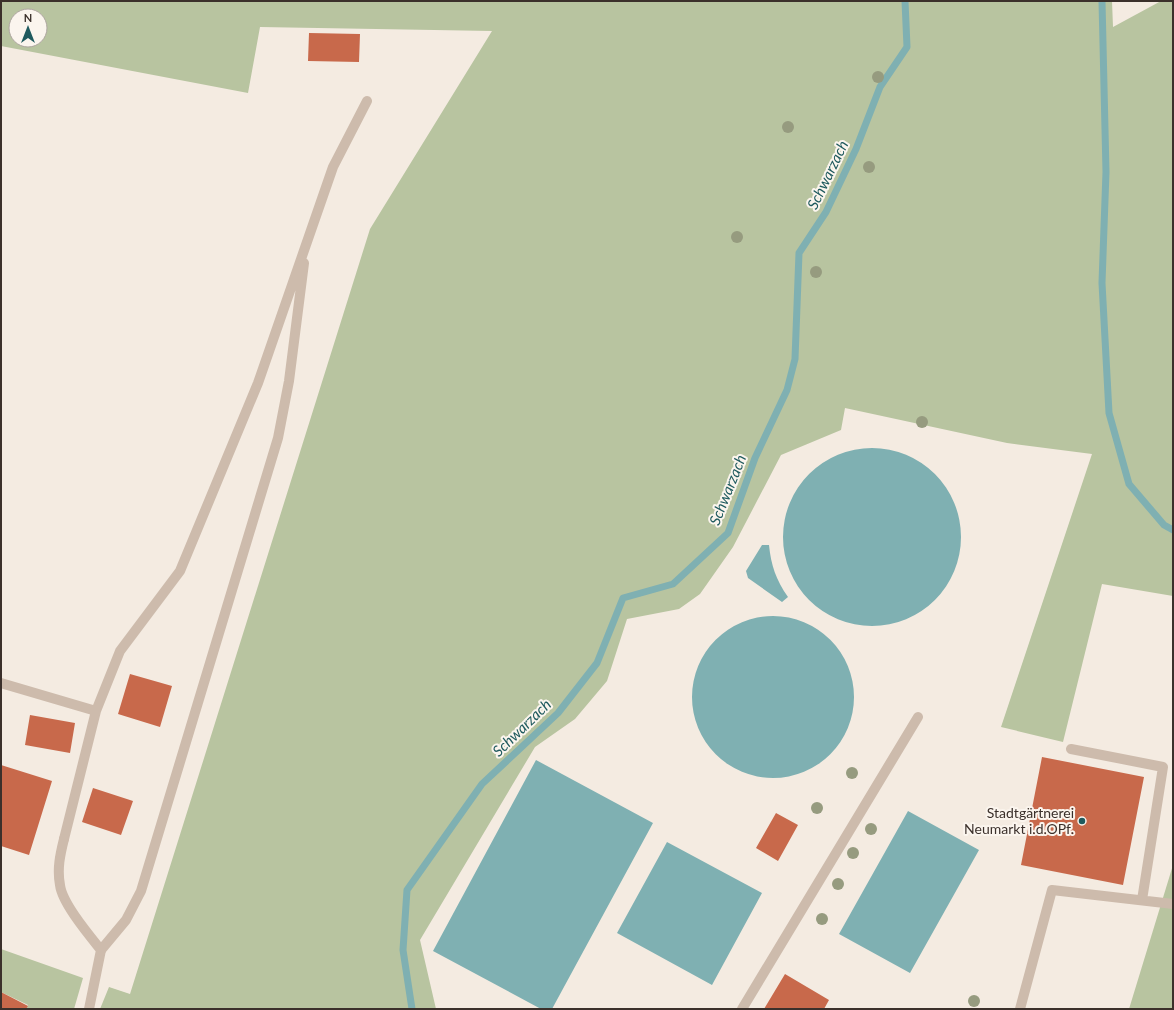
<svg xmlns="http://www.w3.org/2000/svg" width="1174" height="1010" viewBox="0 0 1174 1010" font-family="Lato,sans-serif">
	<rect width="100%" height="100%" fill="#f4ebe1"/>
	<path fill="#b8c4a0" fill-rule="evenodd" d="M 1,1 L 1112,1 L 1113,27 L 1161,1 L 1173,1 L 1173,596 L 1102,584 L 1063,742 L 1001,727 L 1092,454 L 1007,443 L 845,408 L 841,430 L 781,455 L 733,547 L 700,594 L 679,609 L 627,619 L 607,681 L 575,719 L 535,747 L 420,940 L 436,1009 L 100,1009 L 109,987 L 130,994 L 370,229 L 492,31 L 260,27 L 248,93 L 1,46 ZM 16,16 L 40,16 L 40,40 L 16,40 Z
		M 1173,865 L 1173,1009 L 1129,1009 Z
		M 1,949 L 83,978 L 74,1009 L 26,1009 L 28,1005 L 1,992 Z"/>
	<path fill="#7fb0b2" d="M783 537a89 89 0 1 1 178 0a89 89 0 1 1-178 0Z
		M 762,545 L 769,545 C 771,565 776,580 788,597 L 782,602 L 748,578 L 746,571 Z
		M692 697a81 81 0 1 1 162 0a81 81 0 1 1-162 0Z
		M 536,760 L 653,823 L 552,1009 L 541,1009 L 433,951 Z
		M 908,811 L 979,850 L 910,973 L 839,934 Z
		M 667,842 L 762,893 L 712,985 L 617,933 Z"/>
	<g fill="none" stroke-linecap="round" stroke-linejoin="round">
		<path stroke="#7fb0b2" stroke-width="7" d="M 1102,1 L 1106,172 L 1102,283 L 1109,413 L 1129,484 L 1164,525 L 1173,530
			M 412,1009 L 403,950 L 407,890 L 482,784 L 558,713 L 597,663 L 623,598 L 673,584 L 728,533 L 755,458 L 787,390 L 795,359 L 799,253 L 826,212 L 856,149 L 880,87 L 907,47 L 905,1"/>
	</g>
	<path fill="#c8694b" d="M 309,33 L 360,34 L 359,62 L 308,61 Z
		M 130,674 L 172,686 L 160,727 L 118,714 Z
		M 30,715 L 75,723 L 70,753 L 25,745 Z
		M 1042,757 L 1144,777 L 1123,885 L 1021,865 Z
		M 1,765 L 52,781 L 29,855 L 1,846 Z
		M 93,788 L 133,801 L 121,835 L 82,822 Z
		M 776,813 L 798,825 L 778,861 L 756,848 Z
		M 785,974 L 829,1000 L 824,1009 L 764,1009 Z
		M 1,992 L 28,1006 L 26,1009 L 1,1009 Z"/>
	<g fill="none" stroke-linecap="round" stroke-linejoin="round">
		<path stroke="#cdbbac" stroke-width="10" d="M 1,683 L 96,711
			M 1071,749 L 1163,767 L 1142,900
			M 64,839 L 96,711 L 120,651 L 180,571 L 258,383 L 333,167 L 367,101
			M 101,950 L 126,920 L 141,891 L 278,438 L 289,381 L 304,263
			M 742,1009 L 918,717
			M 1020,1009 L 1052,890 L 1173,904"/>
		<path stroke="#cdbbac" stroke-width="10" d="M 64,839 C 60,855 57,869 60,885 C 62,903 89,935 101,950 L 89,1009"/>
	</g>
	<g fill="#969b7f">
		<circle cx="878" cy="77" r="6"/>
		<circle cx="788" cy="127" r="6"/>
		<circle cx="869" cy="167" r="6"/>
		<circle cx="737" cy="237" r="6"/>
		<circle cx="816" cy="272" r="6"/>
		<circle cx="922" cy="422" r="6"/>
		<circle cx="852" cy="773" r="6"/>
		<circle cx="817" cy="808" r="6"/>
		<circle cx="871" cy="829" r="6"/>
		<circle cx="853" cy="853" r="6"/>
		<circle cx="838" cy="884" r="6"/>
		<circle cx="822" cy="919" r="6"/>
		<circle cx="974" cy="1001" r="6"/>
	</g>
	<circle fill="#1f5a5e" stroke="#fbf5ee" stroke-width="1.5" cx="1082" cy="821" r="4"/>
	<g text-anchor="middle" stroke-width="4" stroke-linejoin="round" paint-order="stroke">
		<g font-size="14" fill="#3b302b" stroke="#fbf5ee" text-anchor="end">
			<text x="1074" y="818">Stadtgärtnerei<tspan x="1074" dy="16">Neumarkt i.d.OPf.</tspan></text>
		</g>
		<g font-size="15" font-style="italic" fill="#1f5a5e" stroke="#fbf5ee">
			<text transform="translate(828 175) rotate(-64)" y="5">Schwarzach</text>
			<text transform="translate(728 490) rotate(-68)" y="5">Schwarzach</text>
			<text transform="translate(522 728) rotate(-44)" y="5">Schwarzach</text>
		</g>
	</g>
	<rect width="1174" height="1010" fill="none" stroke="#3b302b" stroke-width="4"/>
	<g transform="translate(28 28)"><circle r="19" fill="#fbf5ee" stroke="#aea6a0"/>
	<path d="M0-3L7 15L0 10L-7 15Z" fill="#1f5a5e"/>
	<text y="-6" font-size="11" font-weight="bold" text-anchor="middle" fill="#3b302b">N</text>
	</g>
</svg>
